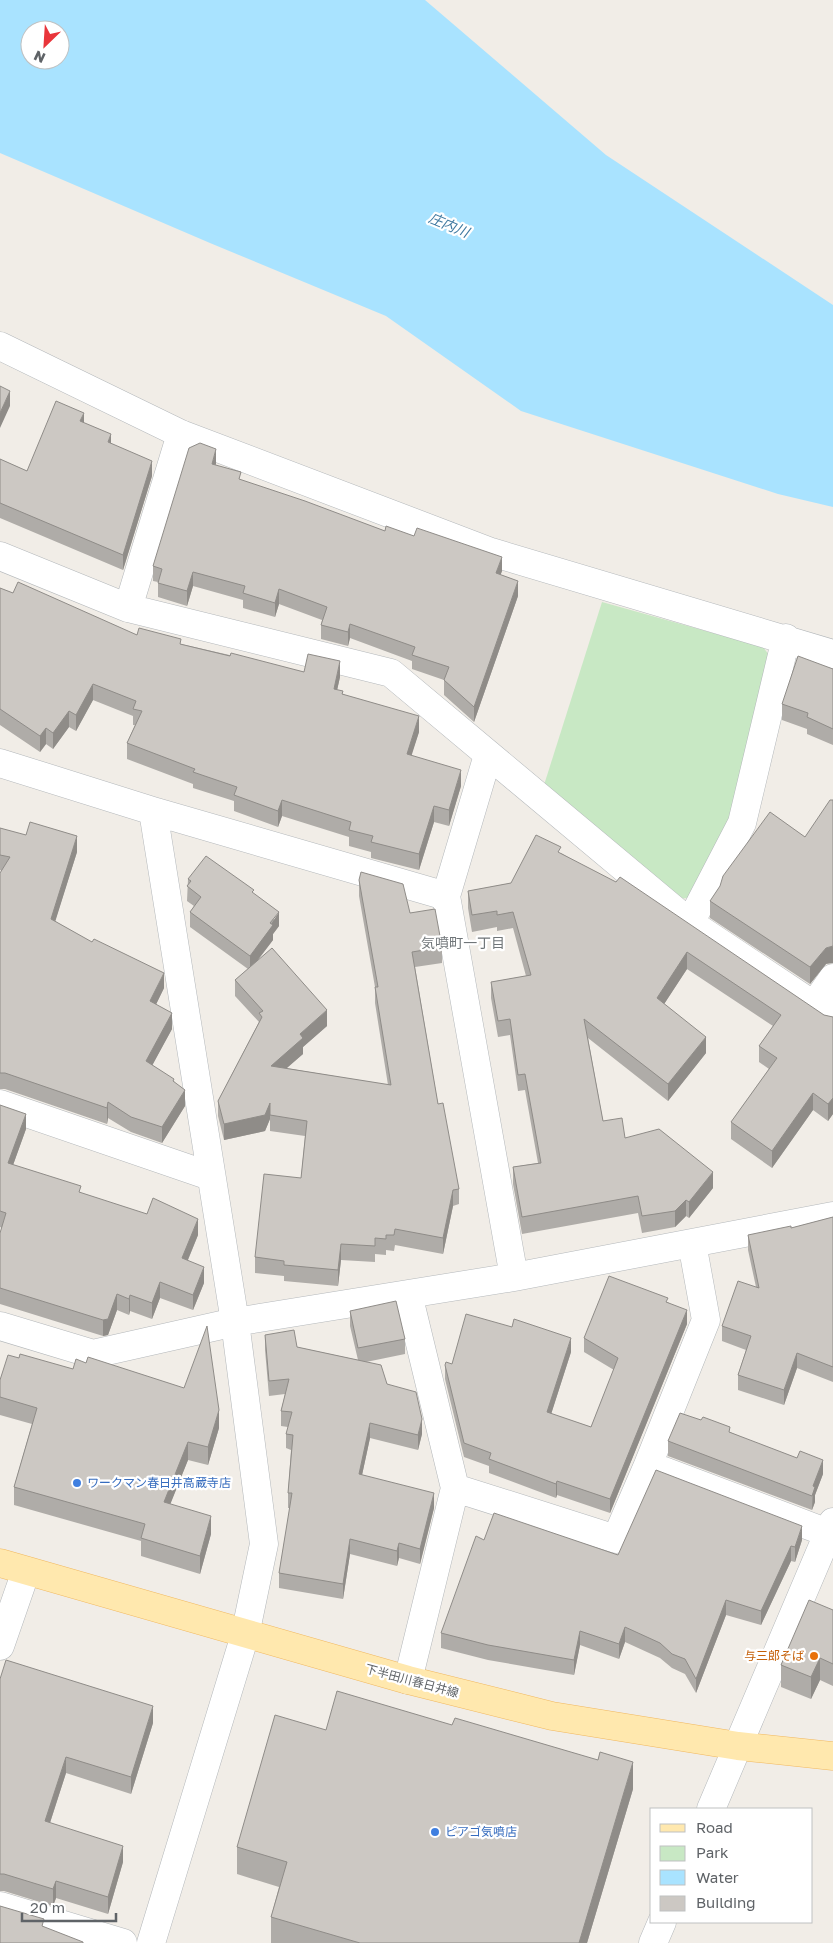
<svg xmlns="http://www.w3.org/2000/svg" width="833" height="1943" viewBox="0 0 833 1943" font-family="'Golos Text','Noto Sans JP',sans-serif">
	<rect width="100%" height="100%" fill="#f1ede7"/>
	<path fill="#c8e8c4" d="M 602,602 L 763,647 L 772,659 L 744,806 L 696,896 L 681,899 L 544,785 Z"/>
	<path fill="#a9e3ff" fill-rule="evenodd" d="M 0,0 L 425,0 L 606,155 L 833,305 L 833,507 L 778,494 L 521,411 L 386,316 L 210,243 L 0,153 ZM 30,30 L 60,30 L 60,60 L 30,60 Z"/>
	<g fill="none" stroke-linecap="round" stroke-linejoin="round">
		<defs>
			<path id="minor" d="M 0,346 L 181,434 L 491,552 L 833,654
				M 0,556 L 128,608 L 391,673 L 690,923 L 833,1018
				M 128,608 L 181,434
				M 488,755 L 446,896 L 514,1277
				M 0,763 L 153,811 L 446,896
				M 690,923 L 742,823 L 786,638
				M 814,1005 L 833,978
				M 0,1104 L 210,1176
				M 408,1294 L 455,1488 L 408,1680
				M 0,1326 L 93,1354 L 235,1322 L 514,1277 L 833,1216
				M 648,1465 L 828,1533
				M 455,1488 L 616,1539 L 648,1465 L 706,1320 L 692,1243
				M 0,1646 L 26,1571
				M 711,1809 L 833,1522
				M 0,1906 L 123,1943
				M 151,1943 L 245,1635 L 264,1544 L 235,1322 L 153,811
				M 653,1943 L 662,1922"/>
			<path id="major" d="M 0,1563 L 408,1680 L 552,1716 L 738,1746 L 833,1756"/>
		</defs>
		<use href="#minor" stroke="#b4b8bb" stroke-width="29"/>
		<use href="#major" stroke="#f1b860" stroke-width="29"/>
		<use href="#minor" stroke="#fff" stroke-width="28"/>
		<use href="#major" stroke="#ffe8ae" stroke-width="28"/>
	</g>
	<path fill="#afaca8" d="M 84,423 L 152,476 L 123,570 L 0,518 L 0,459 L 27,471 Z
		M 216,465 L 241,480 L 385,531 L 502,571 L 500,575 L 518,596 L 474,722 L 444,695 L 444,680 L 412,669 L 412,661 L 350,638 L 348,646 L 321,639 L 321,625 L 322,620 L 279,604 L 275,617 L 243,608 L 243,600 L 193,586 L 187,606 L 158,597 L 158,582 L 153,581 L 153,566 Z
		M 0,588 L 13,593 L 137,635 L 181,644 L 304,672 L 340,677 L 337,690 L 343,694 L 419,732 L 411,755 L 461,786 L 449,826 L 434,822 L 419,870 L 371,858 L 371,852 L 349,846 L 349,837 L 282,816 L 278,827 L 234,811 L 234,801 L 193,788 L 193,784 L 127,759 L 127,743 L 135,725 L 133,725 L 133,716 L 93,700 L 76,731 L 69,727 L 53,749 L 46,744 L 40,752 L 0,725 Z
		M 833,669 L 833,745 L 807,734 L 807,729 L 782,720 L 782,704 Z
		M 0,828 L 77,852 L 55,921 L 164,988 L 156,1004 L 172,1029 L 152,1065 L 174,1081 L 185,1106 L 162,1143 L 131,1132 L 108,1118 L 107,1124 L 5,1089 L 0,1089 L 0,873 L 2,871 L 0,870 Z
		M 805,837 L 826,964 L 810,984 L 710,918 L 710,901 Z
		M 561,853 L 824,1015 L 833,1017 L 833,1114 L 828,1121 L 813,1110 L 772,1168 L 731,1139 L 731,1122 L 769,1069 L 759,1062 L 759,1046 L 773,1026 L 687,969 L 664,1004 L 706,1053 L 668,1101 L 588,1038 L 603,1121 L 625,1138 L 713,1188 L 689,1218 L 686,1216 L 675,1227 L 642,1233 L 638,1213 L 522,1234 L 513,1184 L 513,1167 L 538,1163 L 525,1090 L 518,1091 L 510,1035 L 498,1037 L 491,998 L 491,982 L 526,976 L 513,928 L 497,931 L 497,927 L 472,932 L 468,908 L 468,891 L 511,883 Z
		M 188,879 L 254,894 L 279,926 L 273,934 L 273,940 L 258,960 L 327,1026 L 303,1047 L 303,1054 L 286,1068 L 388,1085 L 375,1003 L 375,987 L 359,896 L 359,880 L 410,913 L 442,947 L 442,963 L 415,967 L 438,1104 L 459,1189 L 459,1204 L 453,1206 L 443,1254 L 395,1245 L 394,1251 L 386,1250 L 386,1255 L 375,1254 L 375,1262 L 341,1260 L 338,1286 L 284,1281 L 284,1276 L 255,1273 L 255,1257 L 301,1178 L 305,1136 L 270,1131 L 270,1119 L 265,1131 L 224,1140 L 218,1116 L 218,1101 L 259,1022 L 235,996 L 235,980 L 248,969 L 190,927 L 190,912 L 194,906 L 187,901 Z
		M 0,1105 L 26,1129 L 13,1165 L 81,1193 L 198,1235 L 188,1260 L 204,1283 L 193,1310 L 160,1298 L 152,1319 L 130,1311 L 129,1315 L 117,1310 L 108,1335 L 103,1336 L 0,1304 L 0,1233 L 2,1228 L 0,1227 Z
		M 833,1217 L 833,1382 L 797,1368 L 784,1405 L 738,1390 L 738,1375 L 746,1350 L 722,1341 L 722,1326 L 756,1287 L 748,1250 L 748,1235 L 791,1228 Z
		M 668,1302 L 687,1324 L 610,1513 L 557,1495 L 556,1498 L 489,1473 L 489,1466 L 464,1457 L 445,1379 L 445,1365 L 571,1352 L 551,1414 L 591,1427 L 614,1370 L 584,1352 L 584,1338 Z
		M 350,1311 L 405,1339 L 405,1354 L 366,1362 L 387,1384 L 422,1434 L 418,1450 L 370,1438 L 362,1475 L 434,1508 L 420,1564 L 399,1558 L 397,1566 L 350,1554 L 343,1599 L 279,1588 L 279,1573 L 290,1508 L 288,1508 L 288,1493 L 291,1450 L 286,1448 L 286,1434 L 288,1427 L 281,1426 L 281,1411 L 285,1394 L 269,1396 L 265,1350 L 265,1335 L 297,1347 L 358,1360 L 350,1326 Z
		M 0,1380 L 219,1428 L 208,1465 L 188,1460 L 170,1504 L 211,1534 L 200,1574 L 141,1556 L 141,1541 L 14,1505 L 14,1487 L 32,1424 L 0,1415 Z
		M 730,1432 L 823,1474 L 815,1495 L 815,1502 L 812,1510 L 668,1456 L 668,1441 Z
		M 484,1540 L 618,1555 L 802,1540 L 795,1562 L 791,1561 L 761,1625 L 726,1615 L 696,1693 L 685,1674 L 672,1668 L 660,1658 L 625,1642 L 619,1659 L 580,1645 L 574,1675 L 488,1660 L 441,1648 L 441,1633 Z
		M 833,1610 L 833,1686 L 820,1680 L 811,1699 L 781,1687 L 781,1665 Z
		M 0,1679 L 153,1723 L 131,1794 L 66,1773 L 50,1823 L 123,1862 L 108,1914 L 56,1898 L 53,1906 L 4,1891 L 0,1891 Z
		M 326,1730 L 633,1789 L 587,1943 L 271,1943 L 271,1917 L 279,1887 L 237,1874 L 237,1847 Z"/>
	<path fill="#8f8c88" d="M 10,391 L 10,406 L 0,428 L 0,413 Z
		M 84,413 L 84,428 L 80,421 Z
		M 111,434 L 111,449 L 108,442 Z
		M 216,449 L 216,464 L 212,478 L 212,464 Z
		M 152,461 L 152,476 L 123,570 L 123,555 Z
		M 502,557 L 502,571 L 496,588 L 496,573 Z
		M 193,572 L 193,586 L 187,606 L 187,591 Z
		M 518,581 L 518,596 L 474,722 L 474,707 Z
		M 279,589 L 279,604 L 275,617 L 275,603 Z
		M 350,624 L 350,638 L 348,646 L 348,632 Z
		M 340,661 L 340,677 L 334,704 L 334,689 Z
		M 93,684 L 93,700 L 76,731 L 76,715 Z
		M 69,711 L 69,727 L 53,749 L 53,733 Z
		M 419,716 L 419,732 L 407,770 L 407,754 Z
		M 46,728 L 46,744 L 40,752 L 40,736 Z
		M 461,770 L 461,786 L 449,826 L 449,810 Z
		M 282,800 L 282,816 L 278,827 L 278,811 Z
		M 434,806 L 434,822 L 419,870 L 419,854 Z
		M 77,836 L 77,852 L 51,935 L 51,919 Z
		M 279,912 L 279,926 L 273,934 L 273,940 L 250,970 L 250,956 Z
		M 833,946 L 833,963 L 826,964 L 810,984 L 810,967 L 826,948 Z
		M 687,952 L 687,969 L 657,1015 L 657,998 Z
		M 164,973 L 164,988 L 150,1017 L 150,1001 Z
		M 327,1010 L 327,1026 L 303,1047 L 303,1054 L 271,1082 L 271,1066 L 300,1034 Z
		M 172,1013 L 172,1029 L 146,1077 L 146,1061 Z
		M 706,1037 L 706,1053 L 668,1101 L 668,1084 Z
		M 185,1090 L 185,1106 L 162,1143 L 162,1127 Z
		M 813,1093 L 813,1110 L 772,1168 L 772,1151 Z
		M 833,1098 L 833,1114 L 828,1121 L 828,1104 Z
		M 108,1102 L 108,1118 L 107,1124 L 107,1108 Z
		M 270,1103 L 270,1119 L 265,1131 L 224,1140 L 224,1124 Z
		M 26,1114 L 26,1129 L 8,1179 L 8,1163 Z
		M 713,1172 L 713,1188 L 689,1218 L 689,1202 Z
		M 453,1190 L 453,1206 L 443,1254 L 443,1238 Z
		M 686,1200 L 686,1216 L 675,1227 L 675,1211 Z
		M 198,1219 L 198,1235 L 182,1274 L 182,1258 Z
		M 341,1244 L 341,1260 L 338,1286 L 338,1270 Z
		M 204,1267 L 204,1283 L 193,1310 L 193,1295 Z
		M 160,1282 L 160,1298 L 152,1319 L 152,1303 Z
		M 117,1294 L 117,1310 L 108,1335 L 103,1336 L 103,1320 Z
		M 130,1295 L 130,1311 L 129,1315 L 129,1299 Z
		M 687,1310 L 687,1324 L 610,1513 L 610,1499 Z
		M 571,1338 L 571,1352 L 547,1427 L 547,1412 Z
		M 797,1353 L 797,1368 L 784,1405 L 784,1390 Z
		M 219,1410 L 219,1428 L 208,1465 L 208,1447 Z
		M 422,1419 L 422,1434 L 418,1450 L 418,1435 Z
		M 370,1423 L 370,1438 L 359,1489 L 359,1474 Z
		M 188,1442 L 188,1460 L 164,1520 L 164,1502 Z
		M 823,1460 L 823,1474 L 815,1495 L 815,1502 L 812,1510 L 813,1486 Z
		M 557,1481 L 557,1495 L 556,1498 L 556,1484 Z
		M 434,1493 L 434,1508 L 420,1564 L 420,1549 Z
		M 211,1516 L 211,1534 L 200,1574 L 200,1556 Z
		M 802,1526 L 802,1540 L 795,1562 L 795,1547 Z
		M 350,1539 L 350,1554 L 343,1599 L 343,1584 Z
		M 399,1543 L 399,1558 L 397,1566 L 397,1551 Z
		M 791,1546 L 791,1561 L 761,1625 L 761,1611 Z
		M 726,1600 L 726,1615 L 696,1693 L 696,1679 Z
		M 625,1627 L 625,1642 L 619,1659 L 619,1644 Z
		M 580,1631 L 580,1645 L 574,1675 L 574,1660 Z
		M 820,1658 L 820,1680 L 811,1699 L 811,1677 Z
		M 153,1706 L 153,1723 L 131,1794 L 131,1777 Z
		M 66,1757 L 66,1773 L 45,1838 L 45,1821 Z
		M 633,1762 L 633,1789 L 587,1943 L 579,1943 Z
		M 123,1846 L 123,1862 L 108,1914 L 108,1897 Z
		M 56,1881 L 56,1898 L 53,1906 L 53,1889 Z"/>
	<path fill="#ccc8c3" stroke="#8f8c88" d="M 0,386 L 10,391 L 0,413 Z
		M 56,401 L 84,413 L 80,421 L 111,434 L 108,442 L 152,461 L 123,555 L 0,503 L 0,459 L 27,471 Z
		M 200,443 L 216,449 L 212,464 L 241,472 L 239,479 L 305,501 L 385,531 L 386,526 L 414,536 L 417,528 L 502,557 L 496,573 L 518,581 L 474,707 L 444,680 L 449,667 L 412,655 L 415,647 L 350,624 L 348,632 L 321,625 L 327,607 L 279,589 L 275,603 L 243,593 L 245,586 L 193,572 L 187,591 L 158,583 L 162,569 L 153,566 L 189,448 Z
		M 18,582 L 137,635 L 139,628 L 181,639 L 180,644 L 230,656 L 231,653 L 304,672 L 308,654 L 340,661 L 334,689 L 343,691 L 342,694 L 419,716 L 407,754 L 461,770 L 449,810 L 434,806 L 419,854 L 371,842 L 373,836 L 349,830 L 351,822 L 282,800 L 278,811 L 234,795 L 237,787 L 193,772 L 195,769 L 127,743 L 142,711 L 133,709 L 136,701 L 93,684 L 76,715 L 69,711 L 53,733 L 46,728 L 40,736 L 0,709 L 0,588 L 13,593 Z
		M 798,656 L 833,669 L 833,729 L 807,717 L 808,713 L 782,704 Z
		M 830,800 L 833,800 L 833,946 L 826,948 L 810,967 L 710,901 L 720,886 L 723,876 L 770,812 L 805,837 Z
		M 30,822 L 77,836 L 51,919 L 92,942 L 94,939 L 164,973 L 150,1001 L 172,1013 L 146,1061 L 174,1079 L 173,1081 L 185,1090 L 162,1127 L 131,1117 L 108,1102 L 107,1108 L 5,1073 L 0,1073 L 0,873 L 10,857 L 0,855 L 0,828 L 26,835 Z
		M 536,835 L 561,847 L 558,852 L 616,882 L 620,877 L 824,1015 L 833,1017 L 833,1098 L 828,1104 L 813,1093 L 772,1151 L 731,1122 L 777,1058 L 759,1046 L 781,1015 L 687,952 L 657,998 L 706,1037 L 668,1084 L 584,1019 L 603,1121 L 622,1118 L 625,1138 L 659,1129 L 713,1172 L 689,1202 L 686,1200 L 675,1211 L 642,1216 L 638,1196 L 522,1217 L 513,1167 L 541,1163 L 525,1074 L 518,1075 L 510,1019 L 498,1021 L 491,982 L 531,975 L 513,912 L 497,915 L 497,911 L 472,915 L 468,891 L 511,883 Z
		M 206,856 L 254,890 L 252,892 L 279,912 L 270,923 L 273,925 L 250,956 L 190,912 L 201,897 L 187,886 L 191,881 L 188,879 Z
		M 361,872 L 403,884 L 410,913 L 435,909 L 442,947 L 412,952 L 438,1104 L 443,1103 L 459,1189 L 453,1190 L 443,1238 L 395,1229 L 394,1235 L 386,1235 L 386,1239 L 375,1238 L 375,1246 L 341,1244 L 338,1270 L 284,1265 L 284,1261 L 255,1257 L 264,1174 L 301,1178 L 307,1121 L 270,1115 L 270,1103 L 265,1115 L 224,1124 L 218,1101 L 262,1017 L 259,1013 L 263,1011 L 235,980 L 272,948 L 327,1010 L 300,1034 L 303,1038 L 271,1066 L 391,1085 L 375,987 L 378,987 L 359,880 Z
		M 0,1105 L 26,1114 L 8,1163 L 81,1186 L 79,1192 L 147,1214 L 153,1198 L 198,1219 L 182,1258 L 204,1267 L 193,1295 L 160,1282 L 152,1303 L 130,1295 L 129,1299 L 117,1294 L 108,1319 L 103,1320 L 0,1288 L 0,1233 L 6,1213 L 0,1211 Z
		M 833,1217 L 833,1367 L 797,1353 L 784,1390 L 738,1375 L 751,1336 L 722,1326 L 738,1281 L 759,1288 L 748,1235 L 791,1226 L 791,1228 Z
		M 609,1276 L 668,1298 L 666,1302 L 687,1310 L 610,1499 L 557,1481 L 556,1484 L 489,1459 L 491,1453 L 464,1443 L 445,1365 L 446,1362 L 452,1364 L 466,1314 L 512,1327 L 514,1319 L 571,1338 L 547,1412 L 591,1427 L 618,1358 L 584,1338 Z
		M 396,1301 L 405,1339 L 358,1348 L 350,1311 Z
		M 207,1326 L 219,1410 L 208,1447 L 188,1442 L 164,1502 L 211,1516 L 200,1556 L 141,1538 L 145,1524 L 14,1487 L 37,1408 L 0,1397 L 0,1380 L 8,1355 L 19,1358 L 20,1354 L 73,1369 L 76,1359 L 86,1363 L 88,1357 L 184,1388 Z
		M 294,1330 L 297,1347 L 381,1365 L 387,1384 L 416,1392 L 422,1419 L 418,1435 L 370,1423 L 359,1474 L 434,1493 L 420,1549 L 399,1543 L 397,1551 L 350,1539 L 343,1584 L 279,1573 L 292,1493 L 288,1493 L 293,1435 L 286,1434 L 292,1412 L 281,1411 L 289,1379 L 269,1381 L 265,1335 Z
		M 680,1413 L 701,1420 L 703,1417 L 730,1427 L 729,1432 L 797,1458 L 800,1451 L 823,1460 L 813,1486 L 815,1487 L 812,1496 L 668,1441 Z
		M 656,1470 L 802,1526 L 795,1547 L 791,1546 L 761,1611 L 726,1600 L 696,1679 L 685,1659 L 672,1654 L 660,1643 L 625,1627 L 619,1644 L 580,1631 L 574,1660 L 488,1645 L 441,1633 L 476,1536 L 484,1540 L 494,1513 L 618,1555 Z
		M 809,1600 L 833,1610 L 833,1664 L 820,1658 L 811,1677 L 781,1665 Z
		M 6,1660 L 153,1706 L 131,1777 L 66,1757 L 45,1821 L 123,1846 L 108,1897 L 56,1881 L 53,1889 L 4,1874 L 0,1874 L 0,1679 Z
		M 337,1691 L 452,1725 L 455,1718 L 598,1760 L 600,1752 L 633,1762 L 579,1943 L 360,1943 L 271,1917 L 287,1862 L 237,1847 L 275,1715 L 326,1730 Z
		M 0,1906 L 44,1919 L 42,1926 L 83,1942 L 83,1943 L 0,1943 Z"/>
	<g fill="#3f7fe0" stroke="#fff" stroke-width="2">
		<circle cx="77" cy="1483" r="5"/>
		<circle cx="435" cy="1832" r="5"/>
	</g>
	<circle fill="#e8710a" stroke="#fff" stroke-width="2" cx="814" cy="1656" r="5"/>
	<g text-anchor="middle" stroke-width="4.5" stroke-linejoin="round" paint-order="stroke">
		<g font-size="12" fill="#366cbe" stroke="#fff" text-anchor="start">
			<text x="87" y="1487">ワークマン春日井高蔵寺店</text>
			<text x="445" y="1836">ピアゴ気噴店</text>
		</g>
		<g font-size="12" fill="#c56008" stroke="#fff" text-anchor="end">
			<text x="804" y="1660">与三郎そば</text>
		</g>
		<g font-size="12" fill="#5f6367" stroke="#fff">
			<text transform="translate(412 1681) rotate(15)" y="4">下半田川春日井線</text>
		</g>
		<g font-size="14" font-style="italic" fill="#3f79a0" stroke="#fff">
			<text transform="translate(449 225) rotate(23)" y="5">庄内川</text>
		</g>
		<g font-size="14" fill="#707679" stroke="#fff">
			<text x="463" y="948">気噴町一丁目</text>
		</g>
	</g>
	<rect x="650" y="1808" width="162" height="115" fill="#ffffff" stroke="#bfc1c2"/>
	<rect x="660" y="1824" width="25" height="8" fill="#ffe8ae" stroke="#bfc1c2"/>
	<text x="696" y="1833" font-size="15" fill="#5f6367">Road</text>
	<rect x="660" y="1846" width="25" height="15" fill="#c8e8c4" stroke="#bfc1c2"/>
	<text x="696" y="1858" font-size="15" fill="#5f6367">Park</text>
	<rect x="660" y="1870" width="25" height="15" fill="#a9e3ff" stroke="#bfc1c2"/>
	<text x="696" y="1883" font-size="15" fill="#5f6367">Water</text>
	<rect x="660" y="1896" width="25" height="15" fill="#ccc8c3" stroke="#bfc1c2"/>
	<text x="696" y="1908" font-size="15" fill="#5f6367">Building</text>
	<g transform="translate(45 45) rotate(205)"><circle r="24" fill="#ffffff" stroke="#bfc1c2"/>
	<path d="M0-4L9 19L0 12L-9 19Z" fill="#e9353b"/>
	<text y="-8" font-size="14" font-weight="bold" text-anchor="middle" fill="#5f6367">N</text>
	</g>
	<path d="M22 1913v8h94v-8" fill="none" stroke="#5f6367" stroke-width="2.5"/>
	<text x="30" y="1913" font-size="15" fill="#5f6367" stroke="#ffffff" stroke-width="4" paint-order="stroke">20 m</text>
</svg>
